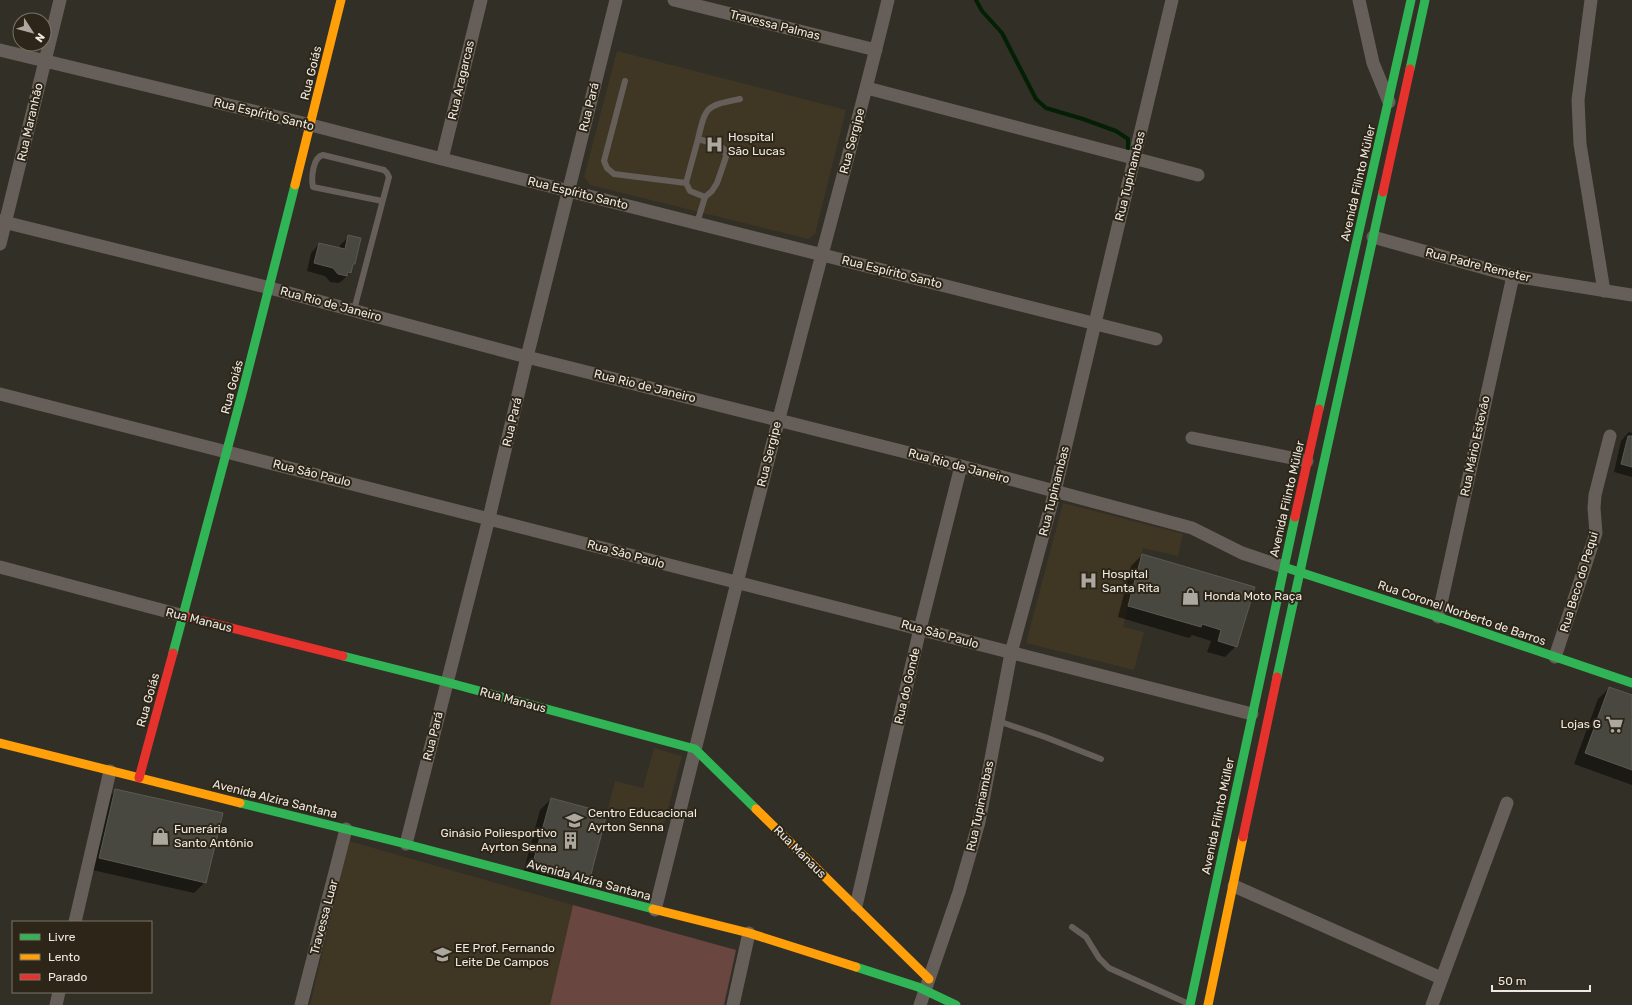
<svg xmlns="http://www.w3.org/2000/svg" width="1632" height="1005" viewBox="0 0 1632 1005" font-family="Rubik,sans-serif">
	<rect width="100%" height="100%" fill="#322f27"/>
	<path fill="#3f3724" d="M 617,51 L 846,110 L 815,234 L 809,239 L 590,185 L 584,177 Z
		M 1063,503 L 1183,534 L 1178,556 L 1143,548 L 1123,627 L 1144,632 L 1134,670 L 1026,643 Z
		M 654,748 L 682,756 L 663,827 L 607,814 L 589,882 L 532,866 L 551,798 L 607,813 L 615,781 L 643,788 Z
		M 349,841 L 573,905 L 550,1005 L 310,1005 Z"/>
	<path fill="#6a4640" d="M 573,905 L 736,950 L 724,1005 L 550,1005 Z"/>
	<path fill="#0007" d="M 349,237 L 354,264 L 351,267 L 350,273 L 342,281 L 338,283 L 330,282 L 325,276 L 307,271 L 311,253 L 319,244 L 339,249 L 340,245 Z
		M 1629,432 L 1632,433 L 1632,477 L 1614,472 L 1621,441 Z
		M 1142,555 L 1253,587 L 1236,646 L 1225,657 L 1207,652 L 1211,641 L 1192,635 L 1189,638 L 1118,617 L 1131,566 Z
		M 1609,688 L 1632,696 L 1632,785 L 1574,764 L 1598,699 Z
		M 116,790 L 205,882 L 194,893 L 88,869 L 105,801 Z
		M 551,799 L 588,881 L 577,892 L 522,877 L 540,810 Z"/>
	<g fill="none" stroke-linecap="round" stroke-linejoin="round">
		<path stroke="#042004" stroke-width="4" d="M 976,0 L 982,11 L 1002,33 L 1036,99 L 1046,108 L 1083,119 L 1116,131 L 1128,139 L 1128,149"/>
	</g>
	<path fill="#494840" stroke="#595952" d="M 348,235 L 361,238 L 355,264 L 353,264 L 351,273 L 348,272 L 347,276 L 338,274 L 333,268 L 314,263 L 319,243 L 345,249 Z
		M 1628,436 L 1632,436 L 1632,467 L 1621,464 Z
		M 1142,554 L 1255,587 L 1237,647 L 1218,641 L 1221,630 L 1202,624 L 1201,627 L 1128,606 Z
		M 1609,687 L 1632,695 L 1632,770 L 1585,753 Z
		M 115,789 L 223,813 L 206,883 L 99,858 Z
		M 551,798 L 607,813 L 589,882 L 532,866 Z"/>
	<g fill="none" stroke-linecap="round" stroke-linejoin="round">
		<path stroke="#665f59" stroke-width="6" d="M 625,81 L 604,161 L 607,168 L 614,174 L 686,183
			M 698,139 C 706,105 706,106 740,99
			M 697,223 L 705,197 L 712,191 L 717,183 L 726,157 L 725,150 L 719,145 L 698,139 L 686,183 L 690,191 L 705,197
			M 354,310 L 389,177 L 387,173 L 384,170 L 323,155 C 313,157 311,177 313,187 L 382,201
			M 998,721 L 1045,737 L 1101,759
			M 1072,927 L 1086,937 L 1099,958 L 1109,968 L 1189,1004"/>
		<path stroke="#665f59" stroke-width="13" d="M 674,0 L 876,50
			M 1359,0 L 1373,63 L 1389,102
			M 1591,0 L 1578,100 L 1580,144 L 1604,291
			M 0,50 L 311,125 L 442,159 L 1156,339
			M 867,88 L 1198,175
			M 442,159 L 481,0
			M 0,221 L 270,288 L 527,357 L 961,466 L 1192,528 L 1242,553 L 1284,567
			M 1373,237 L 1513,276 L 1632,295
			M 0,244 L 60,0
			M 0,394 L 1252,714
			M 1192,438 L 1307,461
			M 0,567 L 184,616
			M 1438,617 L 1513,276
			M 1555,657 L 1596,533 L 1594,508 L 1595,495 L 1610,436
			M 406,844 L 489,518 L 527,357 L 616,0
			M 1234,886 L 1441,978
			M 856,906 L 920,629 L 961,466
			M 655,910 C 701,727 746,543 794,361 C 825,240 859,121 888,0
			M 75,922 L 110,771
			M 56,1005 L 59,992
			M 301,1005 L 346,829
			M 733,1005 L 749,933
			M 920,1005 L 959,892 L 979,822 L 1011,653 L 1055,491 L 1172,0
			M 1432,1005 L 1507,803"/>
		<path stroke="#30b455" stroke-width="9" d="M 1410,69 L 1425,0
			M 1319,409 L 1411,0
			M 1287,568 L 1438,617 L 1632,683
			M 173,653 L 243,390 L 295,185
			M 343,656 L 446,682 L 695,749 L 756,809
			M 1277,677 L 1383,192
			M 240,803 L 406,844 L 653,909
			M 856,967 L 918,987 L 956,1005
			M 1190,1005 L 1295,517"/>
		<path stroke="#ff9f0a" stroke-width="9" d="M 295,185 L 341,0
			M 0,743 L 240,803
			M 756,809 L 929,979
			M 653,909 L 749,933 L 856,967
			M 1208,1005 L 1243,837"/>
		<path stroke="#e5322d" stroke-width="9" d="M 1383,192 L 1410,69
			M 1295,517 L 1319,409
			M 184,616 L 343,656
			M 139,778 L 173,653
			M 1243,837 L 1277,677"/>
	</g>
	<defs>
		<symbol id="hospital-bare" viewBox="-9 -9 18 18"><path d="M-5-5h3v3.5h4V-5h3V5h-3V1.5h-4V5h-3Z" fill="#aca89f" stroke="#2d2618" stroke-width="2.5" paint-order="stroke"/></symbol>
		<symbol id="shop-bare" viewBox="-9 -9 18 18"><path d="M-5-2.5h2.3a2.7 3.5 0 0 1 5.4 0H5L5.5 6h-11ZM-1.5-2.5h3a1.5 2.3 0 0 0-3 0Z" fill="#aca89f" stroke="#2d2618" stroke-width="2.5" paint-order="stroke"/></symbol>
		<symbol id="supermarket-bare" viewBox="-9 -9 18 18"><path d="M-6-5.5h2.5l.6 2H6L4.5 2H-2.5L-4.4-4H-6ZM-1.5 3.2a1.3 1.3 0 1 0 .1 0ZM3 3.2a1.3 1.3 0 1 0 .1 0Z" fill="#aca89f" stroke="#2d2618" stroke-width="2.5" paint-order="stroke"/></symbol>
		<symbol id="school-bare" viewBox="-9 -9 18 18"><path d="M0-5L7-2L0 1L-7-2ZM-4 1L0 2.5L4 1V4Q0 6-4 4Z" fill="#aca89f" stroke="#2d2618" stroke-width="2.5" paint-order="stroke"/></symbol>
		<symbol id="building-bare" viewBox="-9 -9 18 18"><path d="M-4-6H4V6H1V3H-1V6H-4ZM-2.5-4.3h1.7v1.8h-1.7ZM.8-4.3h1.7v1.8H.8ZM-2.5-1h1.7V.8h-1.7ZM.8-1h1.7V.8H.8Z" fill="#aca89f" stroke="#2d2618" stroke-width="2.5" paint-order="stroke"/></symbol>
	</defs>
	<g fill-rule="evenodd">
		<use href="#hospital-bare" x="702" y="132" width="25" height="25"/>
		<use href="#hospital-bare" x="1076" y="568" width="25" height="25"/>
		<use href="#shop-bare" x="1178" y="584" width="25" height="25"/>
		<use href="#supermarket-bare" x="1602" y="712" width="25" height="25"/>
		<use href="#school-bare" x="562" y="808" width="25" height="25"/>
		<use href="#shop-bare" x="148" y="824" width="25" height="25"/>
		<use href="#building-bare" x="558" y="828" width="25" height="25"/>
		<use href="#school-bare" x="430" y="942" width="25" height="25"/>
	</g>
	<g text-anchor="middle" stroke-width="4" stroke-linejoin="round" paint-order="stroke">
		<g font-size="12" fill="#eee9e0" stroke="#2d2618">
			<text transform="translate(775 25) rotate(14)" y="4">Travessa Palmas</text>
			<text transform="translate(311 73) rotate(-76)" y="4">Rua Goiás</text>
			<text transform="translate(461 80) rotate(-77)" y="4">Rua Aragarcas</text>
			<text transform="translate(589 107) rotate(-76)" y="4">Rua Pará</text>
			<text transform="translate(264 114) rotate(14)" y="4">Rua Espírito Santo</text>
			<text transform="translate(30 122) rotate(-77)" y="4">Rua Maranhão</text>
			<text transform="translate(852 141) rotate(-75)" y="4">Rua Sergipe</text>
			<text transform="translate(1130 176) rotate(-76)" y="4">Rua Tupinambas</text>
			<text transform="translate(1358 183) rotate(-77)" y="4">Avenida Filinto Müller</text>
			<text transform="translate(578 193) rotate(14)" y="4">Rua Espírito Santo</text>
			<text transform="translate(1478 265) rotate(14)" y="4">Rua Padre Remeter</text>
			<text transform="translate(892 272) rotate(14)" y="4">Rua Espírito Santo</text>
			<text transform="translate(331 304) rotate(15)" y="4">Rua Rio de Janeiro</text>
			<text transform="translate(645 386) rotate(14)" y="4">Rua Rio de Janeiro</text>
			<text transform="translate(232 387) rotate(-75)" y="4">Rua Goiás</text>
			<text transform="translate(512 422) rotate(-77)" y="4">Rua Pará</text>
			<text transform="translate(1475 446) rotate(-78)" y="4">Rua Mário Estevão</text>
			<text transform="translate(769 454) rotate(-76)" y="4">Rua Sergipe</text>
			<text transform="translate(959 466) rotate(15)" y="4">Rua Rio de Janeiro</text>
			<text transform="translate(312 473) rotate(14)" y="4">Rua São Paulo</text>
			<text transform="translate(1054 491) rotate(-76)" y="4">Rua Tupinambas</text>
			<text transform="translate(1287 499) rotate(-77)" y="4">Avenida Filinto Müller</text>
			<text transform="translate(626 554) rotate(15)" y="4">Rua São Paulo</text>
			<text transform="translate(1579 582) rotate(-73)" y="4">Rua Beco do Pequi</text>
			<text transform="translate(1462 613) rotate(19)" y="4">Rua Coronel Norberto de Barros</text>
			<text transform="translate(199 620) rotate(14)" y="4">Rua Manaus</text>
			<text transform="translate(940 634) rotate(15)" y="4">Rua São Paulo</text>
			<text transform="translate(907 686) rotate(-77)" y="4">Rua do Gonde</text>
			<text transform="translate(148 700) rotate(-74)" y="4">Rua Goiás</text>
			<text transform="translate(513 700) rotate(15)" y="4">Rua Manaus</text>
			<text transform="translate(433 736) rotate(-76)" y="4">Rua Pará</text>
			<text transform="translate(275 799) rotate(14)" y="4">Avenida Alzira Santana</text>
			<text transform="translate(980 806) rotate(-78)" y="4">Rua Tupinambas</text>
			<text transform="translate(1218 816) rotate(-78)" y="4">Avenida Filinto Müller</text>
			<text transform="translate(800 852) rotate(45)" y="4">Rua Manaus</text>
			<text transform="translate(589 880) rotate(15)" y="4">Avenida Alzira Santana</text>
			<text transform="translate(324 917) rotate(-75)" y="4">Travessa Luar</text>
		</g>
		<g font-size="12" fill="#eee9e0" stroke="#2d2618" text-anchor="start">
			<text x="728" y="141">Hospital<tspan x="728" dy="14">São Lucas</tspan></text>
			<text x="1102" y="578">Hospital<tspan x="1102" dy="14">Santa Rita</tspan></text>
			<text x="1204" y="600">Honda Moto Raça</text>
			<text x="1601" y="728" text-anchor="end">Lojas G</text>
			<text x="588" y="817">Centro Educacional<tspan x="588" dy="14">Ayrton Senna</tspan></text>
			<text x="174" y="833">Funerária<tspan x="174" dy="14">Santo Antônio</tspan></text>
			<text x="557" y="837" text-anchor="end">Ginásio Poliesportivo<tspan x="557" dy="14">Ayrton Senna</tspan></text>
			<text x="455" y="952">EE Prof. Fernando<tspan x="455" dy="14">Leite De Campos</tspan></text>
		</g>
	</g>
	<rect x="12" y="921" width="140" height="72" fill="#2d2618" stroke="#7a7468"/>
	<rect x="20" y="934" width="20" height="6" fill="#30b455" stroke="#7a7468"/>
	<text x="48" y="941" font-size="12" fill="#eee9e0">Livre</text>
	<rect x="20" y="954" width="20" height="6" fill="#ff9f0a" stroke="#7a7468"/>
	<text x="48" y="961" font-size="12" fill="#eee9e0">Lento</text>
	<rect x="20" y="974" width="20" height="6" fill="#e5322d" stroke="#7a7468"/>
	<text x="48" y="981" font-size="12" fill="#eee9e0">Parado</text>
	<g transform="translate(32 32) rotate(126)"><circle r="19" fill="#2d2618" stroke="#7a7468"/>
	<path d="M0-3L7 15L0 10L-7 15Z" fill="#aca89f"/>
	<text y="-6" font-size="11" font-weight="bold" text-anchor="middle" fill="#eee9e0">N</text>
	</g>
	<path d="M1492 985v6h98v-6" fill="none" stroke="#eee9e0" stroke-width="2"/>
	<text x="1498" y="985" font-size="12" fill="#eee9e0" stroke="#2d2618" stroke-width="3" paint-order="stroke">50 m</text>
</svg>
